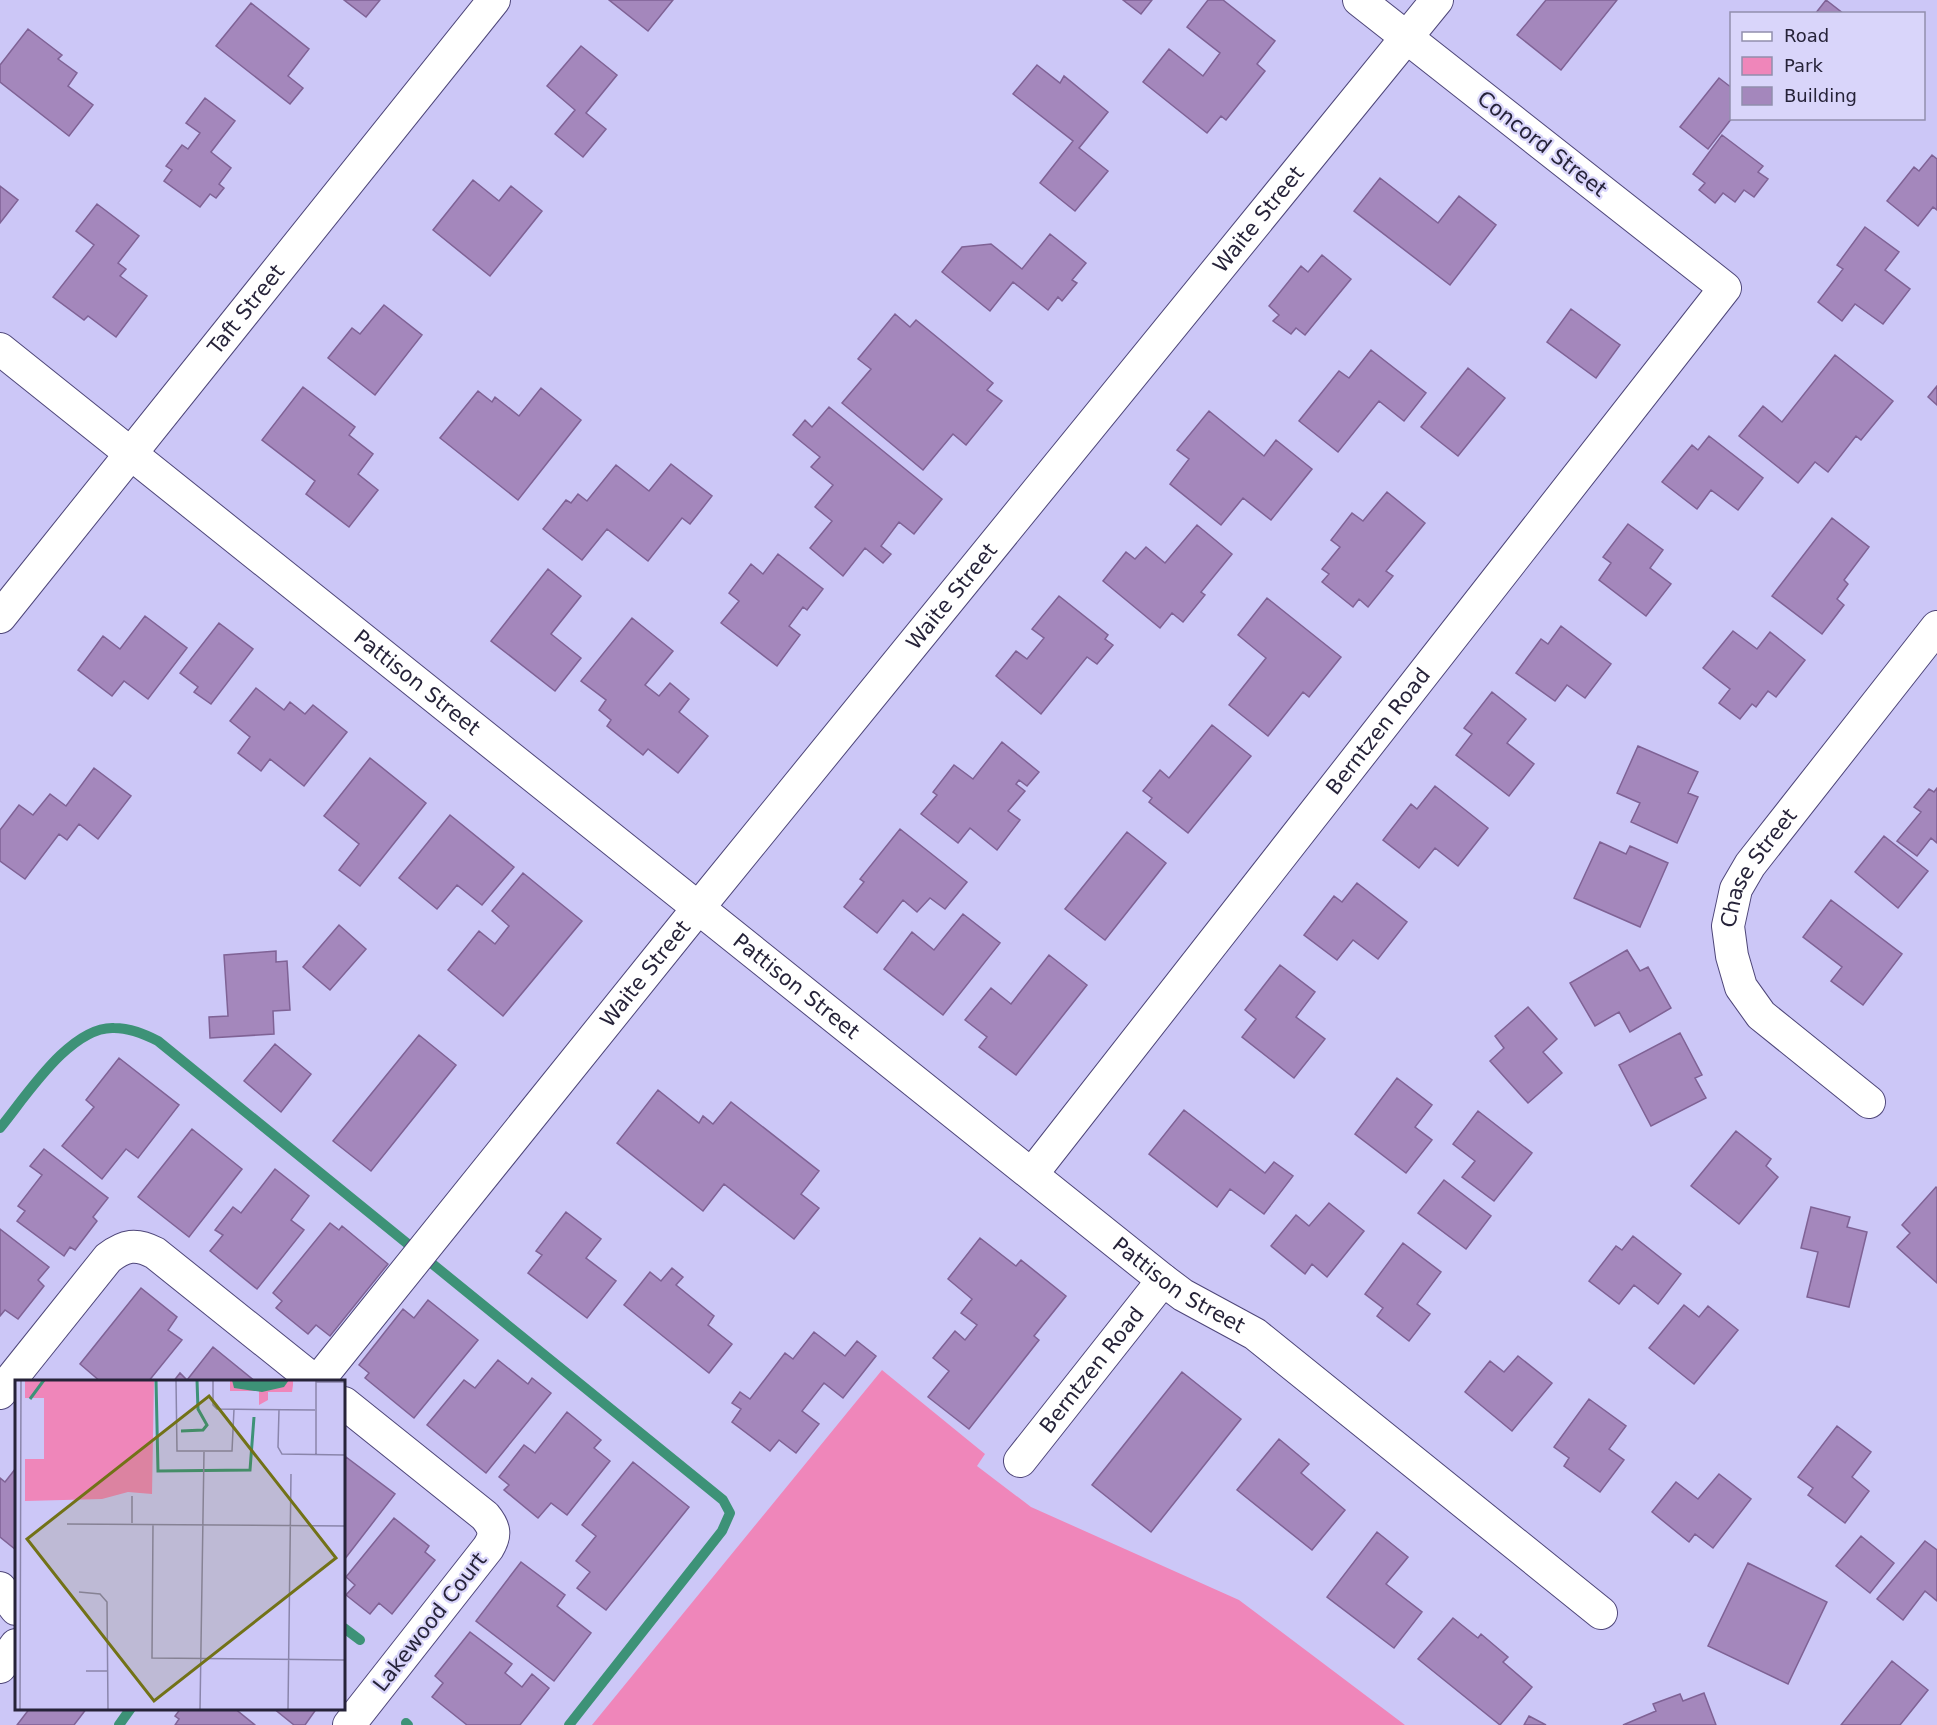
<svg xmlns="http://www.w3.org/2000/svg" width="1937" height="1725" viewBox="0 0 1937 1725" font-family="'DejaVu Sans',sans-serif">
	<rect width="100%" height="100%" fill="#ccc7f7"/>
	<path fill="#ef86ba" d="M 882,1370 L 985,1454 L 977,1466 L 1031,1507 L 1239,1600 L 1405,1725 L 592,1725 Z"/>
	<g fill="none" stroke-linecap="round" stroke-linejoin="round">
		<path stroke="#3d9277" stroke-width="10" d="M 0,1128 C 25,1098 70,1026 114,1028 C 130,1028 144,1034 158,1041 L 723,1500 L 730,1513 L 722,1531 L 569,1725
			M 344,1628 L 360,1640
			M 406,1723 L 408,1725
			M 119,1725 L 131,1708"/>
	</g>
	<path fill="#a487bc" stroke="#7f6295" stroke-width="1.5" d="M 344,0 L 380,0 L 366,17 Z
		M 609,0 L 673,0 L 648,31 Z
		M 1123,0 L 1152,0 L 1141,14 Z
		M 1208,0 L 1223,0 L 1275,41 L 1257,64 L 1265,71 L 1226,120 L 1221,116 L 1207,133 L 1143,82 L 1169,49 L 1203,76 L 1220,53 L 1187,27 Z
		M 1546,0 L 1617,0 L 1561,70 L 1517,35 Z
		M 1826,0 L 1844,14 L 1815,14 Z
		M 251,3 L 309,49 L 288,76 L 303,88 L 290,104 L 216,46 Z
		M 28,29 L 62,55 L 58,59 L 77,73 L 68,86 L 93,105 L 69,136 L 0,82 L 0,65 Z
		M 581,46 L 617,75 L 586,113 L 606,129 L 583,157 L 555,134 L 575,110 L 547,86 Z
		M 1037,65 L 1060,83 L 1064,76 L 1108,112 L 1079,148 L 1108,171 L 1075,211 L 1040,183 L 1073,141 L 1013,94 Z
		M 1719,78 L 1732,88 L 1732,118 L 1708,149 L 1680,127 Z
		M 205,98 L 235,121 L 211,152 L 231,168 L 219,184 L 224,188 L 216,198 L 210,194 L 200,207 L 164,181 L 172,170 L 166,166 L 182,145 L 188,149 L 200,133 L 186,123 Z
		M 1722,135 L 1763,166 L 1758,172 L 1768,179 L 1754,197 L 1744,190 L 1735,202 L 1723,193 L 1715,203 L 1699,190 L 1705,183 L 1693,174 Z
		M 1932,155 L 1937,159 L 1937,210 L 1933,207 L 1918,226 L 1887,201 L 1914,167 L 1919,171 Z
		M 1380,178 L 1438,223 L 1459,196 L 1496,225 L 1450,285 L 1354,211 Z
		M 473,180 L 499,201 L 511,186 L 542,211 L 490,276 L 433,230 Z
		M 0,186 L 18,200 L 0,223 Z
		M 97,204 L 139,236 L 118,263 L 126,269 L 120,276 L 147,296 L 116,337 L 88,316 L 84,320 L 53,297 L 94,245 L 76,231 Z
		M 1865,227 L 1899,252 L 1885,270 L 1910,289 L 1883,324 L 1855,304 L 1842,321 L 1818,302 L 1843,269 L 1837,265 Z
		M 1050,234 L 1086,263 L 1072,280 L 1077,283 L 1062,301 L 1058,297 L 1048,310 L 1013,282 L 990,311 L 942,272 L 962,247 L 991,244 L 1022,269 Z
		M 1322,255 L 1351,279 L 1305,335 L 1296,328 L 1291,334 L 1273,321 L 1279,315 L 1269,306 L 1301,266 L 1308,272 Z
		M 384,305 L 422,335 L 375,395 L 328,358 L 352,328 L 360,334 Z
		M 1571,309 L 1620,345 L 1596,378 L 1547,342 Z
		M 895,314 L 910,327 L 916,320 L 993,383 L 987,390 L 1002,401 L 966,445 L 953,434 L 923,470 L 842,403 L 871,369 L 858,359 Z
		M 1371,350 L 1426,393 L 1404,421 L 1379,401 L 1338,452 L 1299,421 L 1339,371 L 1349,378 Z
		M 1835,355 L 1893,401 L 1861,440 L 1856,436 L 1828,472 L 1815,462 L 1798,483 L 1739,436 L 1763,406 L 1782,422 Z
		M 1468,368 L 1505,398 L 1458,456 L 1421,427 Z
		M 1937,386 L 1937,405 L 1928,397 Z
		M 303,387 L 355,427 L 349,435 L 373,454 L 358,474 L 378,490 L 349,527 L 306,494 L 315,481 L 262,440 Z
		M 541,388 L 581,420 L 518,500 L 440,438 L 478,391 L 492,402 L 495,397 L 519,416 Z
		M 829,407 L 942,499 L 914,534 L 899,522 L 881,546 L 891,554 L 883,563 L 865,548 L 843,576 L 810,548 L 832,521 L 815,507 L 833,485 L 811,467 L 820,457 L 793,435 L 805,420 L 812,427 Z
		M 1209,411 L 1264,456 L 1276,440 L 1312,469 L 1271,520 L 1243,498 L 1221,525 L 1170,484 L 1189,459 L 1177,450 Z
		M 1709,436 L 1763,478 L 1738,510 L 1711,490 L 1697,509 L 1662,482 L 1692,445 L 1698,450 Z
		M 671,464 L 712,496 L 690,524 L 682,518 L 648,561 L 607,529 L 582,560 L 543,529 L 566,500 L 571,503 L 578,494 L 587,501 L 616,465 L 649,491 Z
		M 1387,492 L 1425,523 L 1386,571 L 1393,576 L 1368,607 L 1359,599 L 1353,607 L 1322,582 L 1329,574 L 1322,569 L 1340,547 L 1331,540 L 1352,513 L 1363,521 Z
		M 1832,518 L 1869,547 L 1844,580 L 1848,584 L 1837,599 L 1844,605 L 1822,634 L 1772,596 Z
		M 1628,524 L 1663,550 L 1650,568 L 1671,584 L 1646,616 L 1599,580 L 1611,563 L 1603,557 Z
		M 1197,525 L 1232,554 L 1201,592 L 1205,595 L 1183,622 L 1172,613 L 1160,628 L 1103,581 L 1126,552 L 1135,559 L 1146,547 L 1165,563 Z
		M 778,554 L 823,589 L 807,610 L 803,607 L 789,626 L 800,635 L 777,666 L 721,623 L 739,601 L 729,593 L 751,564 L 763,574 Z
		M 548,569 L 581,596 L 551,634 L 581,658 L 555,691 L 491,641 Z
		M 1059,596 L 1108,635 L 1105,639 L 1113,645 L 1097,664 L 1087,657 L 1041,714 L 996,676 L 1016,651 L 1027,659 L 1044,638 L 1032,629 Z
		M 1267,598 L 1341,657 L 1309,697 L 1303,692 L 1268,736 L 1229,705 L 1266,658 L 1238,635 Z
		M 145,616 L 187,648 L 148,699 L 124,681 L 112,696 L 78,670 L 103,636 L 120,649 Z
		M 632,618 L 673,651 L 645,685 L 659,696 L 670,683 L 689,699 L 679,712 L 708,736 L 678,773 L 648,749 L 643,755 L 607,726 L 611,720 L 599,710 L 606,700 L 581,681 Z
		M 219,623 L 253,649 L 211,704 L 194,692 L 198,687 L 180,673 Z
		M 1561,626 L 1611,664 L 1585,698 L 1567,685 L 1555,701 L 1516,673 L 1541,639 L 1548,644 Z
		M 1733,631 L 1757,649 L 1770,632 L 1805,660 L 1776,697 L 1768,691 L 1756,707 L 1752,704 L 1740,719 L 1719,703 L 1730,689 L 1703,668 Z
		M 256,688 L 284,710 L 290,702 L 305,714 L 313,705 L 347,732 L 304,786 L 270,759 L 261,771 L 238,753 L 250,737 L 230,721 Z
		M 1492,692 L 1526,719 L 1507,743 L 1534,764 L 1509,796 L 1456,755 L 1472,734 L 1464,728 Z
		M 1212,725 L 1251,756 L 1188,833 L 1149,802 L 1152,798 L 1143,791 L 1160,770 L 1169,778 Z
		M 1002,742 L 1039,772 L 1027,786 L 1019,780 L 1016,784 L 1025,791 L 1008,811 L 1020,820 L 997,850 L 970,828 L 958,843 L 921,814 L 937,795 L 933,792 L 954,765 L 973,779 Z
		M 1638,746 L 1698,772 L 1688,793 L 1698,797 L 1677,843 L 1631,822 L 1640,803 L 1617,793 Z
		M 370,758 L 426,803 L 360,886 L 339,870 L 359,844 L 324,816 Z
		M 94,768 L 131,796 L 98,839 L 79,824 L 67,840 L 59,834 L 25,879 L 0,861 L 0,830 L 19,805 L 33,815 L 50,794 L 66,806 Z
		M 1435,786 L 1488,828 L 1458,866 L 1435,848 L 1419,868 L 1383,840 L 1411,804 L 1417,809 Z
		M 1937,788 L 1937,843 L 1931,838 L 1917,856 L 1897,841 L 1921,812 L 1914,807 L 1929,789 L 1934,792 Z
		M 450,815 L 514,867 L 482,905 L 457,885 L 437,909 L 399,878 Z
		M 900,829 L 967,882 L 945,909 L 930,898 L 917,912 L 903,900 L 877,933 L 844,907 L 864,882 L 860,879 Z
		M 1127,832 L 1166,863 L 1105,940 L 1065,909 Z
		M 1884,836 L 1928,871 L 1898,908 L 1855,872 Z
		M 1600,842 L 1626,854 L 1630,846 L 1668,863 L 1640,927 L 1574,898 Z
		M 523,873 L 582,921 L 503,1016 L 448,970 L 479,931 L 495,944 L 509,926 L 492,911 Z
		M 1357,883 L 1407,922 L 1378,959 L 1353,940 L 1337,960 L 1304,935 L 1334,896 L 1342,902 Z
		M 1831,900 L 1902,954 L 1863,1005 L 1831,981 L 1842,967 L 1803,937 Z
		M 963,914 L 1000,943 L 943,1015 L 884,969 L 912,932 L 934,950 Z
		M 339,925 L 366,949 L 330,990 L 303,967 Z
		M 1627,950 L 1640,971 L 1648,967 L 1671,1008 L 1630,1032 L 1619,1012 L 1595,1026 L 1570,983 Z
		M 276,951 L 276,962 L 287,961 L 290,1010 L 273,1011 L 274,1034 L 210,1038 L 209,1017 L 228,1016 L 224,955 Z
		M 1049,955 L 1087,985 L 1016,1075 L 979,1047 L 987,1037 L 965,1020 L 991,988 L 1011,1004 Z
		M 1280,965 L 1315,992 L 1296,1017 L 1325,1039 L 1294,1078 L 1242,1037 L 1256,1019 L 1245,1010 Z
		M 1528,1007 L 1557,1039 L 1543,1052 L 1562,1073 L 1528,1103 L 1490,1061 L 1504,1048 L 1495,1036 Z
		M 1680,1033 L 1702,1075 L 1695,1078 L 1706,1098 L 1651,1126 L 1619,1065 Z
		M 419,1035 L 456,1065 L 371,1171 L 333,1141 Z
		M 275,1044 L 311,1074 L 281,1112 L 244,1081 Z
		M 119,1058 L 179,1105 L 138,1158 L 126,1149 L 102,1179 L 62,1146 L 94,1107 L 86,1100 Z
		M 1397,1078 L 1432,1105 L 1415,1127 L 1432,1140 L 1406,1173 L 1355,1134 Z
		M 658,1090 L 699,1123 L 703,1116 L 713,1124 L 731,1102 L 819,1171 L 801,1194 L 819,1208 L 794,1239 L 724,1184 L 703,1211 L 617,1143 Z
		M 1184,1110 L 1265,1173 L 1274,1162 L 1293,1176 L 1264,1214 L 1230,1189 L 1217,1207 L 1149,1154 Z
		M 1478,1111 L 1532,1153 L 1494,1201 L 1462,1177 L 1475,1161 L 1453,1144 Z
		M 192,1129 L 242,1169 L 189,1237 L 138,1197 Z
		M 1736,1131 L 1771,1159 L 1766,1166 L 1778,1177 L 1739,1224 L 1691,1186 Z
		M 44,1149 L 108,1198 L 93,1217 L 97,1221 L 75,1250 L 70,1247 L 64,1256 L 17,1221 L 25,1211 L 18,1206 L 42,1175 L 30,1166 Z
		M 275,1169 L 309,1196 L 291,1220 L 304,1230 L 257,1289 L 210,1251 L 223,1235 L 215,1230 L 233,1207 L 241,1213 Z
		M 1444,1180 L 1491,1216 L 1466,1249 L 1418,1213 Z
		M 1936,1187 L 1937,1188 L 1937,1283 L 1897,1247 L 1910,1233 L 1902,1225 Z
		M 1329,1203 L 1364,1231 L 1327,1277 L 1312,1264 L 1305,1274 L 1271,1246 L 1296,1215 L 1309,1226 Z
		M 1811,1207 L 1850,1217 L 1847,1227 L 1867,1232 L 1849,1307 L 1807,1297 L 1818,1252 L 1801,1248 Z
		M 566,1212 L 601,1239 L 586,1258 L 616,1281 L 587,1318 L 528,1273 L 542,1255 L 536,1251 Z
		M 330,1223 L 339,1230 L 342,1226 L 388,1264 L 330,1336 L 316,1325 L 308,1334 L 276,1308 L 282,1301 L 273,1293 Z
		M 0,1229 L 49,1267 L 38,1280 L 44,1286 L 18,1319 L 5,1310 L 0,1316 Z
		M 1633,1236 L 1681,1274 L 1658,1304 L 1634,1285 L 1619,1304 L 1589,1281 L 1616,1246 L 1622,1250 Z
		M 980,1238 L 1016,1266 L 1021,1260 L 1066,1296 L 1034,1336 L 1039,1340 L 969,1429 L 928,1397 L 949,1371 L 933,1358 L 955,1331 L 965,1340 L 977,1325 L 961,1313 L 972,1299 L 948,1279 Z
		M 1403,1243 L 1441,1272 L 1417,1304 L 1430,1314 L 1409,1341 L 1377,1316 L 1383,1308 L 1365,1294 Z
		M 672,1268 L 683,1277 L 676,1285 L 714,1316 L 708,1325 L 732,1344 L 709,1373 L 624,1305 L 650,1272 L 661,1281 Z
		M 141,1288 L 177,1317 L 168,1330 L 182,1340 L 148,1382 L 101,1382 L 80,1364 Z
		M 428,1300 L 478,1340 L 414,1418 L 365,1378 L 369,1373 L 359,1365 L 403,1309 L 414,1318 Z
		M 1684,1305 L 1699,1317 L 1708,1306 L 1738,1330 L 1694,1384 L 1649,1348 Z
		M 814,1332 L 845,1356 L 857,1341 L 876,1356 L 843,1398 L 824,1383 L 802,1411 L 819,1424 L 796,1453 L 779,1440 L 770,1451 L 732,1422 L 741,1409 L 732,1403 L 740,1392 L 750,1399 L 785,1353 L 793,1359 Z
		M 213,1347 L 256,1382 L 173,1382 L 180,1373 L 187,1380 Z
		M 1518,1356 L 1552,1383 L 1512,1431 L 1465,1392 L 1490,1361 L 1504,1372 Z
		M 498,1360 L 528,1384 L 532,1378 L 551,1393 L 486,1473 L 427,1425 L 464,1380 L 475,1388 Z
		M 1182,1372 L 1241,1419 L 1151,1532 L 1092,1485 Z
		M 1589,1399 L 1626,1426 L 1609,1449 L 1624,1460 L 1600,1492 L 1564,1466 L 1569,1458 L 1554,1447 Z
		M 567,1412 L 601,1440 L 594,1448 L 610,1461 L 567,1515 L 551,1503 L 538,1518 L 504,1490 L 509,1485 L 499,1477 L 524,1445 L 535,1453 Z
		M 1837,1426 L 1871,1452 L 1852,1477 L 1869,1491 L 1845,1523 L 1808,1495 L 1813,1488 L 1798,1477 Z
		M 1279,1439 L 1309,1464 L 1301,1473 L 1345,1510 L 1312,1550 L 1237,1490 Z
		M 346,1457 L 395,1494 L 344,1560 L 344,1461 Z
		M 633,1462 L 689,1507 L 606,1610 L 577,1588 L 590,1572 L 576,1561 L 596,1536 L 582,1525 Z
		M 16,1468 L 16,1550 L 0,1537 L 0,1478 L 5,1482 Z
		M 1719,1474 L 1751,1499 L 1713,1548 L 1695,1534 L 1689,1542 L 1652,1512 L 1676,1482 L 1698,1499 Z
		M 394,1518 L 429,1546 L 425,1552 L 435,1560 L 392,1614 L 379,1603 L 370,1614 L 346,1595 L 355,1585 L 346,1577 Z
		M 1377,1532 L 1408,1557 L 1386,1584 L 1422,1612 L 1394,1648 L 1327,1597 Z
		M 1861,1536 L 1894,1563 L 1870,1593 L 1836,1566 Z
		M 1925,1541 L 1937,1550 L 1937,1601 L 1925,1591 L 1903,1620 L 1877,1599 Z
		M 521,1562 L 565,1595 L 557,1606 L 591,1633 L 554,1681 L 476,1621 Z
		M 1748,1563 L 1827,1602 L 1788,1684 L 1708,1646 Z
		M 1453,1618 L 1478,1638 L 1481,1634 L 1508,1657 L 1503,1662 L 1532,1687 L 1500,1725 L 1418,1659 Z
		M 470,1632 L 512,1664 L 505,1673 L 522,1687 L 532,1674 L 549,1688 L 520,1725 L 467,1725 L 432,1697 L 443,1683 L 435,1676 Z
		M 1892,1661 L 1928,1690 L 1900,1725 L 1841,1725 Z
		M 1704,1693 L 1716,1725 L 1623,1725 L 1656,1711 L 1653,1704 L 1680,1694 L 1683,1701 Z
		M 30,1708 L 87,1708 L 74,1725 L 17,1725 Z
		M 181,1708 L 234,1708 L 255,1725 L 175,1725 L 179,1719 L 175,1716 Z
		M 273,1708 L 317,1708 L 305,1725 L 294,1725 Z
		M 1529,1716 L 1546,1725 L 1524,1725 Z"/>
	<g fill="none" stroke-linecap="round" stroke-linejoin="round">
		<defs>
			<g id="street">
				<path id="s1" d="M 0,349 L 1163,1280 L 1183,1295 L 1255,1334 L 1601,1613"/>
				<path id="s2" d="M 0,617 L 494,0"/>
				<path id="s3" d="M 1869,1102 L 1761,1015 L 1741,987 L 1732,956 L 1728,926 L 1736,889 L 1750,865 L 1937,627"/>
				<path id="s4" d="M 1032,1174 L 1725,288 L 1359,0"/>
				<path id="s5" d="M 317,1382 L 699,907 L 1437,0"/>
				<path d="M 0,1393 L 108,1258 C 125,1245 136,1243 155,1253 L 316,1382"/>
				<path d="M 344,1403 L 485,1516 C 495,1528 496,1535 488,1548 L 349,1725"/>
				<path id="s6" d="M 1020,1461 L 1163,1280"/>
				<path d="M 0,1588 L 16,1609"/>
				<path d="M 0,1667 L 16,1645"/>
			</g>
		</defs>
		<use href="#street" stroke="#4e4679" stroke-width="34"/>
		<use href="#street" stroke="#fff" stroke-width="32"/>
	</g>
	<g text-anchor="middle" stroke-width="4.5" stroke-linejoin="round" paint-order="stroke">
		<g font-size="21" fill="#262339" stroke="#d9d5fa">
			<text transform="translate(1542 144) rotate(38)" y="7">Concord Street</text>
			<text dy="7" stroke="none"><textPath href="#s5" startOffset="1496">Waite Street</textPath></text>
			<text dy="7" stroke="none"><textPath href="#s2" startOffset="394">Taft Street</textPath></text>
			<text dy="7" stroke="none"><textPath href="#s5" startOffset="1010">Waite Street</textPath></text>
			<text dy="7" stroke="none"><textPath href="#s1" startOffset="534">Pattison Street</textPath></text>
			<text dy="7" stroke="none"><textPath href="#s4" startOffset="562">Berntzen Road</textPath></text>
			<text dy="7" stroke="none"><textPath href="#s3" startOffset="302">Chase Street</textPath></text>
			<text dy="7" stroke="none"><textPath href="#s5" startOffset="524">Waite Street</textPath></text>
			<text dy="7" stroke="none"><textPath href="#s1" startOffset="1020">Pattison Street</textPath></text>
			<text dy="7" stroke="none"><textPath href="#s1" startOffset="1506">Pattison Street</textPath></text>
			<text dy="7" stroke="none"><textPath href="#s6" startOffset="116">Berntzen Road</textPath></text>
			<text transform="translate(430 1622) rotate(-52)" y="7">Lakewood Court</text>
		</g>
	</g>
	<g transform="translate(15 1380)">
		<rect width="330" height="330" fill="#ccc7f7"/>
		<path d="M 10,0 L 139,0 L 137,114 L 113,112 L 87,119 L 10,121 L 10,79 L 29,79 L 29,18 L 10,18 ZM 215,0 L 278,0 L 278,5 L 277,12 L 253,12 L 253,20 L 244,25 L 244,11 L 215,11 Z" fill="#ef86ba"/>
		<path d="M 217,0 L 266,1 L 274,0 L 269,7 L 247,12 L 219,8 Z" fill="#3d9277"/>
		<path fill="none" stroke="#3d9277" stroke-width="3" d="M 141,0 L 143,91 L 235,90 L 239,37M 15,19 L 29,0M 166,51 L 188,50 L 192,45 L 183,29 L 182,0"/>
		<path fill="none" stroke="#8a85ab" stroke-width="1.5" d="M 161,0 L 162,71 L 217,71 L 219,29M 198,0 L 198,25 L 202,29 L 300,30M 301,2 L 330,2M 264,30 L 263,67 L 267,74 L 330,75M 301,75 L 301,0M 117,143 L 117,116M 52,144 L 330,146M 138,144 L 137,278 L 330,280M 64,212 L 85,214 L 92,222 L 93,330M 71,291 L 92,291M 5,330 L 6,0M 185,330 L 189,72M 273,330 L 276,94"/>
		<path fill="#727217" fill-opacity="0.15" stroke="#727217" stroke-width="3" d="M 194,16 L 321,178 L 139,321 L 12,159 Z"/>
		<rect width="330" height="330" fill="none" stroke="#262339" stroke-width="3"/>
	</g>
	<rect x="1730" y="12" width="195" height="108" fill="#d9d5fa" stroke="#918ead" stroke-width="1.5"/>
	<rect x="1742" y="32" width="30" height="9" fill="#ffffff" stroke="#918ead" stroke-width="1.5"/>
	<text x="1784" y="42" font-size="18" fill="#262339">Road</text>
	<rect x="1742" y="57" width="30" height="18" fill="#ef86ba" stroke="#918ead" stroke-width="1.5"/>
	<text x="1784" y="72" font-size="18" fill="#262339">Park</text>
	<rect x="1742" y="87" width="30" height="18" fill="#a487bc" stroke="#918ead" stroke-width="1.5"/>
	<text x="1784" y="102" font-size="18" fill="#262339">Building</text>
</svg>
